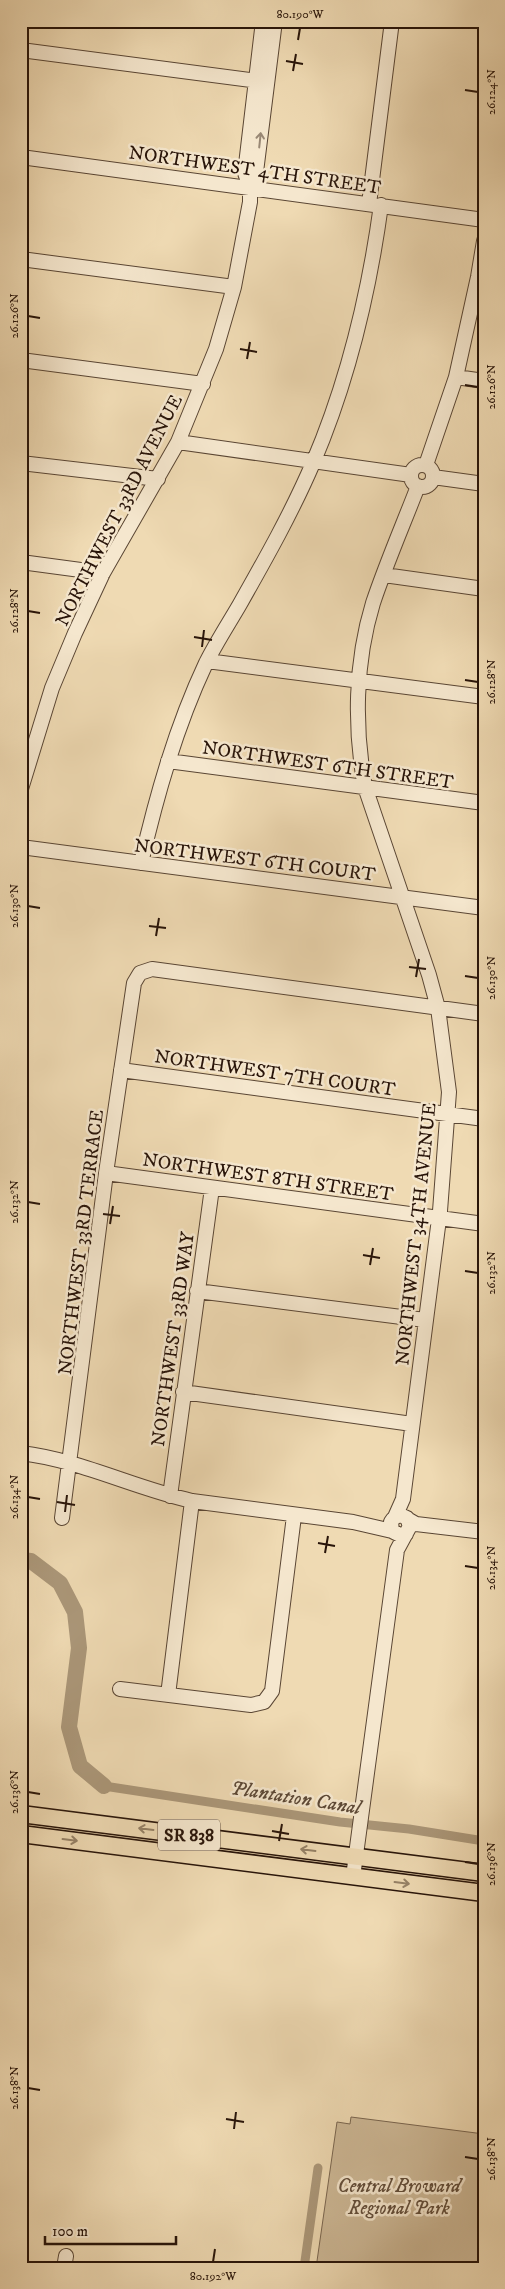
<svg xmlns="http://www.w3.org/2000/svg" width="505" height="2289" viewBox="0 0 505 2289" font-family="'IM FELL DW Pica',serif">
	<rect width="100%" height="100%" fill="#efdab3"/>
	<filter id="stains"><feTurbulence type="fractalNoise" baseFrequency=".004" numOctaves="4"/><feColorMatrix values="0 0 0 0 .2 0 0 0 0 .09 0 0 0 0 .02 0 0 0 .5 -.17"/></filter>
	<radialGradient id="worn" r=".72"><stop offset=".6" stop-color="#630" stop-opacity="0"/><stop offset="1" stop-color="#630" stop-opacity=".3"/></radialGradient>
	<path fill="#cdb896" stroke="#7a6650" d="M 351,2117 L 484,2134 L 484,2268 L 316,2268 L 337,2122 L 350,2124 Z"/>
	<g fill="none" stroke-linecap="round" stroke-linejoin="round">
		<path stroke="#ab9779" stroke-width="9" d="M 104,1786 L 340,1822 L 409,1829 L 484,1841
			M 304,2268 L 318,2168"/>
		<path stroke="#ab9779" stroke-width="16" d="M 21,1560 L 31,1561 L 60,1583 L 75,1612 L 79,1648 L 69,1727 L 80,1766 L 104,1786"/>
		<defs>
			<path id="minor" d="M 21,50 L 266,82
				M 21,157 L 484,220
				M 250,187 L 255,180 L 275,21
				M 369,204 L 392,21
				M 21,259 L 234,287
				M 21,360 L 203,384
				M 456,377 L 484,381
				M 178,442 L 411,475
				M 21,463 L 158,479
				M411 476a11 11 0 1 1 22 0a11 11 0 1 1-22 0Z
				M 426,465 L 456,377 L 478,277 L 484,241
				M 433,477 L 484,484
				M 21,562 L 103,573
				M 384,575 L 484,589
				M 207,661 L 484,697
				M 168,761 L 484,803
				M 21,789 L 52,688 L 75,633 L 103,573 L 178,442 L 216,349 L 234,287 L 250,202 L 250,187 L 245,173 L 263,21
				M 21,847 L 484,908
				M 141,863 C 157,794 176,727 206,663 C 216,643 229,623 240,604 C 266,558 292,512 313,463 C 348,381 369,293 381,205
				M 121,1070 L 484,1119
				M 106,1173 L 484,1224
				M 197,1291 L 425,1320
				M 183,1392 L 412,1424
				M 21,1453 C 80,1460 134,1488 192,1501 L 353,1522 L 392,1531
				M 170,1496 L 212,1188
				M 395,1517 L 403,1499 L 440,1211 L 449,1092 L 438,1008 L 429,975 L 365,787 C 354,727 355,662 373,603 C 386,564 403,525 418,486
				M 62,1518 L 106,1173 L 134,983 L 140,973 L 152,969 L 484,1014
				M 409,1520 L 416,1524 L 484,1532
				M 120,1689 L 251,1705 L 264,1702 L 272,1691 L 294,1516
				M 168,1695 L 192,1501
				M 353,1877 L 397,1550 L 410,1526 L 407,1518 C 401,1514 395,1515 391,1522 L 392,1531 L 400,1535 L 406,1534
				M 64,2268 L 66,2256"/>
			<path id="major" d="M 21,1814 L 484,1873
				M 21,1834 L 484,1893"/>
		</defs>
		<use href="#minor" stroke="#5a4634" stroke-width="16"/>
		<use href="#major" stroke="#281409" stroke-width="19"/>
		<use href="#minor" stroke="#f5e7ce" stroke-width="14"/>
		<use href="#major" stroke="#efdab3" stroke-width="16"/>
	</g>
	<defs><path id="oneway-shaft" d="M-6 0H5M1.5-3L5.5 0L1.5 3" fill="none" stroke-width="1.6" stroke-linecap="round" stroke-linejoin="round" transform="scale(1.25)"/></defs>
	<use stroke="#998875" href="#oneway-shaft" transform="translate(260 140) rotate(-84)"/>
	<g stroke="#958166">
		<use href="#oneway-shaft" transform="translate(146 1829) rotate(-173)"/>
		<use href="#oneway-shaft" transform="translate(70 1840) rotate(7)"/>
		<use href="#oneway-shaft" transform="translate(308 1850) rotate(-173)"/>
		<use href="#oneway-shaft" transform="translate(402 1883) rotate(7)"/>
	</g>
	<path fill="none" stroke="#281409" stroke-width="2" d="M 298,40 L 300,28M 286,61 L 303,64M 293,71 L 296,54M 465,90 L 478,92M 28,316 L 40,318M 240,349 L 257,352M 247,359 L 250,342M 465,385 L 478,387M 28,611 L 40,613M 194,637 L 212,640M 202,647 L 204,630M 465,680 L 478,682M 28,906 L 40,908M 149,926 L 166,928M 156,936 L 159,918M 409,967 L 426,969M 465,976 L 478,978M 416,977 L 419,959M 28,1202 L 40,1204M 103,1214 L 120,1216M 110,1224 L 113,1206M 363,1255 L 380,1258M 370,1265 L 373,1248M 465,1271 L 478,1273M 28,1497 L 40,1499M 57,1502 L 75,1505M 65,1512 L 67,1495M 318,1543 L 335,1546M 325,1553 L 328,1536M 465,1566 L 478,1568M 28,1792 L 40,1794M 272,1831 L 289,1834M 279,1841 L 282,1824M 465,1862 L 478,1864M 28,2088 L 40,2090M 226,2119 L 244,2122M 234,2129 L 236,2112M 465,2157 L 478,2159M 213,2262 L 215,2249"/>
	<g text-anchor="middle" stroke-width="5" stroke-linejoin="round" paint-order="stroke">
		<rect fill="#f5e7ce" stroke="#665344" stroke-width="1" x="158" y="1819.5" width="62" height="31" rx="4"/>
		<g font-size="18" font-weight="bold" fill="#281409">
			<text x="189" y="1841">SR 838</text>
		</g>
		<g font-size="19" fill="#281409" stroke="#f5e7ce">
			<text transform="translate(255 169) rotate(8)" y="7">NORTHWEST 4TH STREET</text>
			<text transform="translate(118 510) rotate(-63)" y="7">NORTHWEST 33RD AVENUE</text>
			<text transform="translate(328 764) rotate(8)" y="7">NORTHWEST 6TH STREET</text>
			<text transform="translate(255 859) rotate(7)" y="7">NORTHWEST 6TH COURT</text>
			<text transform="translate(275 1072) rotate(8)" y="7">NORTHWEST 7TH COURT</text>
			<text transform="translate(268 1176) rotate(8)" y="7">NORTHWEST 8TH STREET</text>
			<text transform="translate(415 1234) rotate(-84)" y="7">NORTHWEST 34TH AVENUE</text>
			<text transform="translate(80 1242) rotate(-83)" y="7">NORTHWEST 33RD TERRACE</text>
			<text transform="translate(172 1339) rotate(-82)" y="7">NORTHWEST 33RD WAY</text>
		</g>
		<g font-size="19" font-style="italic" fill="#624d3a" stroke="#f5e7ce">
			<text x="399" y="2192">Central Broward<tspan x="399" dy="22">Regional Park</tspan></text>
		</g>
		<g font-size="20" font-style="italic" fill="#5c4836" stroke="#f5e7ce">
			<text transform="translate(296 1797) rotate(9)" y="7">Plantation Canal</text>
		</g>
	</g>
	<rect width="505" height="2289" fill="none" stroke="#efdab3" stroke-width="55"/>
	<path d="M45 2236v8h131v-8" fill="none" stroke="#281409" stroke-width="2.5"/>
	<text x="52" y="2236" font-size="15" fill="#281409" stroke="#f5e7ce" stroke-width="4" paint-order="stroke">100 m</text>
	<rect x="28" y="28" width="450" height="2234" fill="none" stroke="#281409" stroke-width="2"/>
	<g font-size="12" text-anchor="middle" fill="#281409">
		<text x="300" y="18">80.190°W</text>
		<text transform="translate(491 92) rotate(-90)" y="4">26.124°N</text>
		<text transform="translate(14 316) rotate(-90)" y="4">26.126°N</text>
		<text transform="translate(491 387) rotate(-90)" y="4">26.126°N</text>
		<text transform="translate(14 611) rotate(-90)" y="4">26.128°N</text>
		<text transform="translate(491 682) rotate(-90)" y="4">26.128°N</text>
		<text transform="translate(14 906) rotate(-90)" y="4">26.130°N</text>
		<text transform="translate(491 978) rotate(-90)" y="4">26.130°N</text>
		<text transform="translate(14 1202) rotate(-90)" y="4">26.132°N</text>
		<text transform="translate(491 1273) rotate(-90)" y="4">26.132°N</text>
		<text transform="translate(14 1497) rotate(-90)" y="4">26.134°N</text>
		<text transform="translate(491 1568) rotate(-90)" y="4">26.134°N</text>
		<text transform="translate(14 1792) rotate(-90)" y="4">26.136°N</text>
		<text transform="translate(491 1864) rotate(-90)" y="4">26.136°N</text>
		<text transform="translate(14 2088) rotate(-90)" y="4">26.138°N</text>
		<text transform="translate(491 2159) rotate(-90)" y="4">26.138°N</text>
		<text x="213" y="2280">80.192°W</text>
	</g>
	<rect width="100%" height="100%" filter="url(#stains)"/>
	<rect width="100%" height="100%" fill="url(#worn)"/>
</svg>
